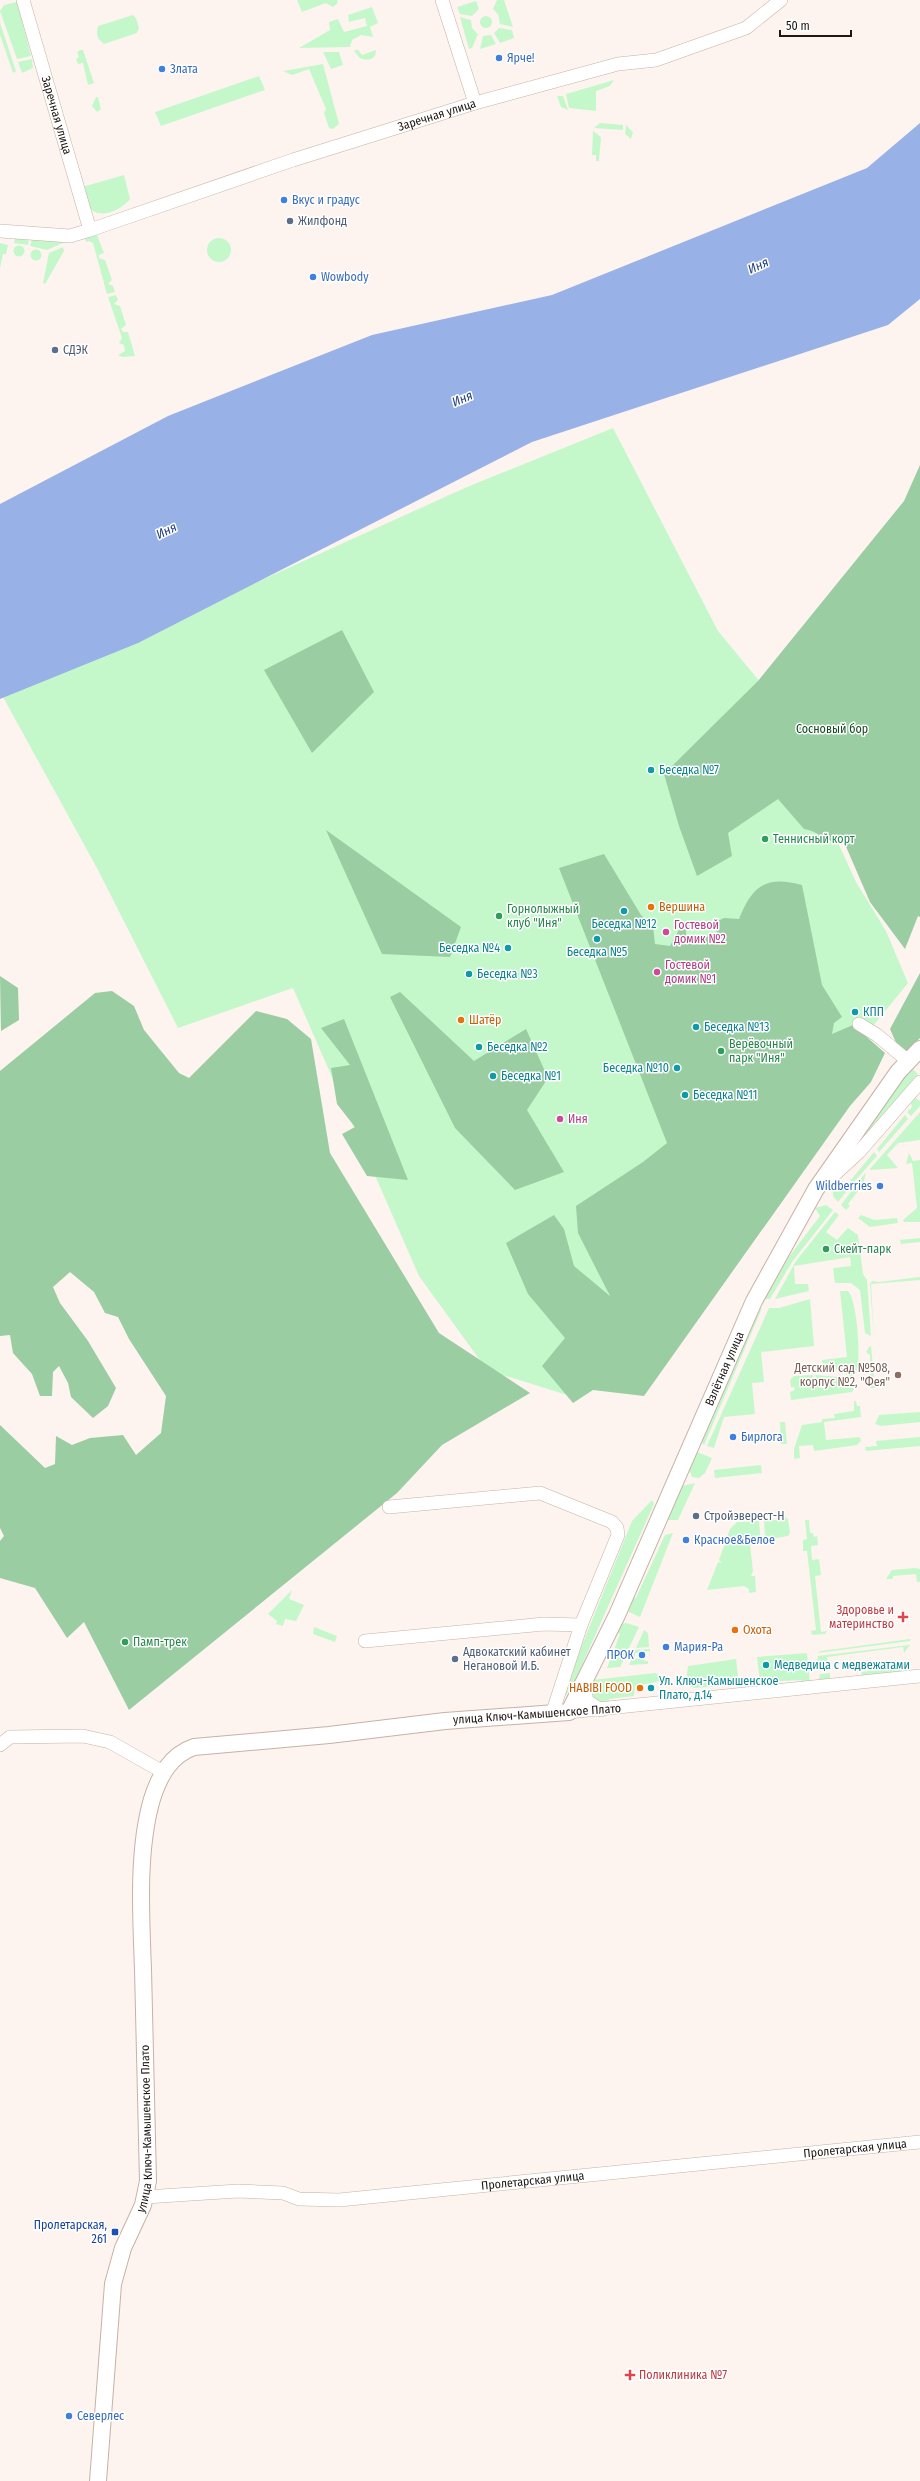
<svg xmlns="http://www.w3.org/2000/svg" width="920" height="2481" viewBox="0 0 920 2481" font-family="'Fira Sans Condensed',sans-serif">
	<rect width="100%" height="100%" fill="#fdf4ef"/>
	<path fill="#c4f8cb" d="M 297,0 L 337,0 L 338,3 L 333,7 L 326,3 L 302,12 Z
		M 497,0 L 504,0 L 513,27 L 500,24 L 498,14 L 493,9 Z
		M 476,1 L 479,9 L 472,16 L 460,14 L 457,7 Z
		M 17,2 L 31,56 L 17,59 L 0,11 L 4,5 Z
		M 372,7 L 378,23 L 370,27 L 373,37 L 361,35 L 352,40 L 350,47 L 299,48 L 330,30 L 329,22 L 338,19 L 344,32 L 367,26 L 365,18 L 349,22 L 348,15 Z
		M 133,15 L 136,18 L 139,28 L 137,33 L 104,44 C 97,39 96,34 98,26 Z
		M480 22a6 6 0 1 1 12 0a6 6 0 1 1-12 0Z
		M 460,17 L 471,20 L 472,28 L 478,34 L 472,48 L 469,49 Z
		M 0,23 L 16,71 L 13,73 L 0,35 Z
		M 499,28 L 512,30 L 514,38 L 500,43 L 494,33 Z
		M 491,35 L 496,44 L 480,49 L 483,36 Z
		M 80,50 L 83,50 L 94,83 L 88,85 L 83,63 L 78,64 L 76,59 L 79,57 L 77,52 Z
		M 354,50 L 358,50 L 362,55 L 376,50 L 375,56 L 371,59 C 362,61 358,58 354,50 Z
		M 323,52 L 339,52 L 343,65 L 331,69 Z
		M 32,59 L 33,68 L 22,73 L 18,62 Z
		M 323,64 L 339,124 L 333,129 L 329,128 L 324,113 L 326,109 L 309,69 L 292,75 L 283,71 Z
		M 259,76 L 265,90 L 161,126 L 155,112 Z
		M 614,80 L 610,86 L 596,91 L 596,111 L 569,108 L 566,94 Z
		M 557,96 L 563,96 L 568,110 L 561,107 Z
		M 96,97 L 98,97 L 101,109 L 97,112 L 92,106 Z
		M 600,123 L 623,125 L 623,130 L 594,128 Z
		M 626,125 L 633,132 L 631,139 L 625,134 Z
		M 593,131 L 601,137 L 599,161 L 596,161 L 596,155 L 592,155 Z
		M 124,175 L 130,199 C 121,210 98,222 87,205 C 84,201 84,193 82,187 Z
		M 94,235 L 97,235 L 104,253 L 99,255 L 99,258 L 105,260 L 112,280 L 108,284 L 113,286 L 115,292 L 107,294 L 93,243 L 89,241 L 86,242 L 85,238 Z
		M 15,237 L 29,238 L 28,245 L 14,243 Z
		M207 250a12 12 0 1 1 24 0a12 12 0 1 1-24 0Z
		M 32,239 L 67,241 L 47,250 L 30,246 Z
		M 0,243 L 8,245 L 6,254 L 3,254 L 0,268 Z
		M13.5 251a5.5 5.5 0 1 1 11 0a5.5 5.5 0 1 1-11 0Z
		M 63,247 L 64,251 L 45,284 L 43,283 L 49,253 Z
		M30.5 255a5.5 5.5 0 1 1 11 0a5.5 5.5 0 1 1-11 0Z
		M 116,295 L 118,300 L 114,304 L 120,306 L 126,325 L 121,329 L 123,332 L 128,332 L 135,356 L 122,357 L 118,355 L 125,351 L 124,345 L 119,343 L 122,338 L 108,297 Z
		M 613,428 L 718,631 L 770,694 L 856,882 L 886,931 L 908,983 L 873,1026 L 604,1269 L 623,1374 L 567,1395 L 487,1370 L 419,1276 L 293,988 L 178,1028 L 98,870 L 3,697 L 467,487 Z
		M 911,1067 L 918,1074 L 860,1142 L 862,1149 L 855,1146 Z
		M 914,1097 L 920,1101 L 920,1106 L 911,1116 L 907,1112 L 912,1107 L 910,1099 Z
		M 920,1112 L 920,1140 L 898,1143 L 887,1155 L 898,1168 L 869,1170 Z
		M 905,1115 L 908,1119 L 879,1152 L 877,1149 Z
		M 874,1152 L 877,1156 L 854,1182 L 850,1181 Z
		M 909,1153 L 913,1161 L 920,1160 L 920,1222 L 904,1222 L 903,1220 L 917,1208 L 912,1163 L 906,1164 Z
		M 866,1172 L 863,1185 L 848,1204 L 850,1206 L 846,1210 L 841,1205 Z
		M 849,1182 L 852,1184 L 838,1202 L 833,1196 L 833,1190 L 844,1188 Z
		M 826,1205 L 833,1210 L 792,1262 L 770,1299 L 763,1299 L 763,1287 L 772,1287 L 788,1258 L 820,1216 L 815,1208 Z
		M 835,1212 L 839,1215 L 826,1232 L 837,1240 L 848,1228 L 858,1235 L 863,1274 L 867,1280 L 871,1336 L 865,1333 L 860,1290 L 851,1283 L 835,1283 L 833,1268 L 851,1266 L 850,1257 L 794,1266 L 795,1284 L 808,1284 L 809,1291 L 775,1299 L 796,1261 Z
		M 861,1215 L 875,1220 L 897,1218 L 898,1223 L 870,1227 L 858,1218 Z
		M 920,1238 L 920,1242 L 901,1244 L 900,1240 Z
		M 920,1277 L 920,1280 L 871,1284 L 874,1338 L 870,1284 L 872,1281 L 879,1282 Z
		M 840,1291 L 848,1291 C 857,1300 860,1352 858,1366 C 857,1371 853,1376 852,1379 L 844,1372 L 822,1364 L 822,1360 L 847,1357 Z
		M 810,1299 L 814,1346 L 761,1352 L 764,1382 L 752,1383 L 755,1414 L 724,1417 L 714,1448 L 707,1446 L 769,1308 L 779,1308 Z
		M 762,1308 L 704,1445 L 700,1440 L 755,1311 Z
		M 871,1346 L 875,1388 L 871,1388 L 870,1355 L 866,1352 L 869,1347 Z
		M 813,1375 L 814,1378 L 816,1378 L 815,1375 L 838,1377 L 854,1389 L 852,1392 L 791,1400 L 790,1392 L 795,1390 L 794,1387 L 791,1387 L 790,1380 L 794,1376 Z
		M 854,1401 L 856,1401 L 857,1406 L 860,1406 L 861,1417 L 824,1422 L 826,1440 L 860,1437 L 861,1441 L 857,1445 L 814,1451 L 813,1445 L 799,1446 L 800,1458 L 794,1459 L 794,1449 L 802,1425 L 822,1422 L 822,1419 L 835,1418 L 834,1414 L 854,1411 Z
		M 920,1412 L 920,1422 L 881,1426 L 875,1424 L 879,1415 Z
		M 780,1422 L 785,1422 L 787,1444 L 781,1444 Z
		M 920,1437 L 920,1446 L 866,1451 L 865,1447 L 877,1446 L 876,1441 Z
		M 697,1452 L 712,1458 L 705,1473 L 699,1478 L 692,1477 L 688,1467 L 694,1454 Z
		M 761,1465 L 762,1473 L 715,1478 L 714,1470 Z
		M 695,1483 L 678,1520 L 666,1520 L 673,1488 Z
		M 652,1500 L 654,1504 L 572,1687 L 566,1695 L 562,1695 L 632,1521 Z
		M 785,1517 L 788,1519 L 790,1533 L 788,1536 L 769,1539 L 769,1536 L 765,1536 L 764,1521 L 785,1519 Z
		M 805,1520 L 809,1520 L 810,1533 L 813,1533 L 814,1537 L 817,1536 L 818,1545 L 811,1546 L 812,1560 L 819,1559 L 821,1575 L 815,1576 L 821,1632 L 827,1631 L 825,1634 L 812,1635 L 811,1631 L 816,1630 L 807,1551 L 803,1551 L 803,1540 L 807,1539 Z
		M 759,1521 L 761,1543 L 750,1545 L 753,1571 L 751,1576 L 755,1576 L 756,1592 L 749,1593 L 749,1589 L 744,1586 L 707,1590 L 718,1562 L 722,1563 L 719,1560 L 730,1529 L 737,1522 Z
		M 673,1533 L 640,1617 L 629,1612 L 626,1608 L 630,1595 L 636,1598 L 665,1535 Z
		M 915,1568 L 920,1569 L 920,1582 L 917,1582 L 916,1574 L 893,1576 L 893,1579 L 886,1579 L 892,1570 Z
		M 292,1590 L 289,1599 L 304,1605 L 296,1621 L 285,1619 L 283,1626 L 276,1624 L 277,1621 L 268,1614 Z
		M 626,1623 L 639,1627 L 620,1667 L 607,1668 L 620,1634 L 615,1630 L 621,1624 Z
		M 314,1627 L 337,1636 L 335,1642 L 313,1634 Z
		M 644,1630 L 648,1633 L 649,1647 L 636,1648 Z
		M 910,1639 L 910,1641 L 817,1653 L 821,1651 Z
		M 910,1645 L 904,1653 L 903,1647 L 827,1657 L 828,1663 L 819,1663 L 817,1660 L 818,1656 Z
		M 650,1649 L 649,1658 L 649,1651 L 635,1653 L 635,1659 L 643,1659 L 644,1661 L 648,1661 L 648,1664 L 629,1665 L 635,1650 Z
		M 807,1653 L 810,1683 L 801,1683 L 801,1680 L 760,1682 L 757,1657 Z
		M 736,1659 L 739,1684 L 696,1688 L 690,1687 L 686,1681 L 688,1666 Z
		M 909,1666 L 906,1672 L 821,1681 L 819,1679 L 820,1674 L 830,1673 L 830,1679 L 862,1676 L 861,1672 Z
		M 655,1673 L 661,1676 L 661,1681 L 635,1686 L 634,1696 L 609,1699 L 609,1703 L 604,1704 L 591,1696 L 592,1680 Z"/>
	<path fill="#9acda1" d="M 920,465 L 920,917 L 918,916 L 905,949 L 870,902 L 844,842 C 828,845 819,831 804,829 L 778,799 L 728,833 L 732,856 L 697,876 L 679,826 L 664,774 L 758,681 L 904,501 Z
		M 342,630 L 374,692 L 312,753 L 264,670 Z
		M 326,830 L 461,927 L 450,957 L 382,954 Z
		M 604,854 L 641,915 L 653,927 L 655,944 L 670,946 L 684,921 L 687,938 L 717,936 L 716,922 L 724,918 L 739,919 C 752,886 766,875 802,885 L 822,985 L 842,1017 L 834,1023 L 832,1034 L 853,1025 L 885,1053 L 871,1082 L 850,1106 L 644,1396 L 593,1390 L 573,1403 L 542,1366 L 565,1338 L 528,1294 L 506,1243 L 554,1215 L 564,1229 L 574,1266 L 610,1296 L 578,1233 L 576,1206 L 643,1162 L 667,1143 L 559,868 Z
		M 920,973 L 920,1038 L 902,1056 L 890,1029 Z
		M 0,976 L 18,988 L 19,1020 L 1,1031 Z
		M 112,991 L 134,1006 L 144,1030 L 179,1073 L 189,1078 L 256,1011 L 287,1019 L 311,1039 L 330,1153 L 439,1333 L 530,1393 L 442,1445 L 397,1493 L 129,1710 L 84,1622 L 67,1638 L 35,1588 L 0,1578 L 0,1541 L 4,1536 L 0,1528 L 0,1425 L 45,1468 L 55,1464 L 56,1436 L 72,1445 L 90,1438 L 123,1435 L 136,1455 L 161,1433 L 166,1396 L 129,1339 L 118,1317 L 105,1313 L 94,1292 L 70,1272 L 53,1287 L 60,1303 L 88,1341 L 116,1388 L 108,1406 L 93,1418 L 71,1397 L 68,1383 L 59,1366 L 53,1372 L 52,1396 L 40,1396 L 32,1374 L 13,1353 L 10,1335 L 0,1336 L 0,1071 L 95,993 Z
		M 400,992 L 474,1061 L 526,1029 L 548,1078 L 527,1110 L 564,1172 L 515,1190 L 455,1128 L 390,997 Z
		M 344,1019 L 408,1180 L 367,1176 L 342,1134 L 355,1127 L 337,1104 L 331,1068 L 350,1065 L 321,1028 Z"/>
	<path fill="#98b2e7" d="M 920,123 L 920,299 L 888,325 L 532,442 L 138,643 L 0,699 L 0,504 L 168,416 L 372,335 L 552,295 L 867,168 Z"/>
	<g fill="none" stroke-linecap="round" stroke-linejoin="round">
		<defs>
			<g id="minor">
				<path id="s1" d="M 23,0 L 90,230 L 293,160 L 475,103 L 618,64 L 656,60 L 746,28 L 781,0"/>
				<path d="M 442,0 L 475,103"/>
				<path d="M 0,231 L 70,236 L 90,230"/>
				<path d="M 859,1024 L 877,1035 L 908,1061"/>
				<path d="M 824,1184 L 859,1152 L 920,1082"/>
				<path d="M 389,1507 L 540,1493 L 612,1522 L 617,1528 L 618,1535 L 581,1625 L 552,1714"/>
				<path d="M 365,1641 L 544,1624 L 581,1625"/>
				<path d="M 586,1681 L 585,1691 L 587,1701 L 601,1710"/>
				<path d="M 569,1712 L 920,1676"/>
				<path d="M 0,1745 L 10,1737 L 83,1736 L 110,1742 L 163,1772"/>
				<path id="s2" d="M 145,2197 L 238,2191 L 283,2193 L 299,2199 L 339,2200 L 920,2142"/>
			</g>
			<g id="major">
				<path id="s3" d="M 98,2481 L 113,2284 L 123,2248 L 143,2205 L 148,2181 C 146,2110 145,2040 143,1969 C 141,1916 137,1850 152,1799 C 159,1777 170,1755 194,1747 L 329,1735 L 445,1721 L 569,1712 L 617,1615 L 754,1301 L 816,1189 L 898,1072 L 920,1049"/>
			</g>
		</defs>
		<use href="#minor" stroke="#c7b1a6" stroke-width="14"/>
		<use href="#major" stroke="#c7b1a6" stroke-width="18"/>
		<use href="#minor" stroke="#fff" stroke-width="13"/>
		<use href="#major" stroke="#fff" stroke-width="16"/>
	</g>
	<g fill="#3f7fe0" stroke="#fff" stroke-width="1.5">
		<circle cx="499" cy="58" r="4"/>
		<circle cx="162" cy="69" r="4"/>
		<circle cx="284" cy="200" r="4"/>
		<circle cx="313" cy="277" r="4"/>
		<circle cx="880" cy="1186" r="4"/>
		<circle cx="733" cy="1437" r="4"/>
		<circle cx="686" cy="1540" r="4"/>
		<circle cx="666" cy="1647" r="4"/>
		<circle cx="642" cy="1655" r="4"/>
		<circle cx="69" cy="2416" r="4"/>
	</g>
	<g fill="#5c6f8a" stroke="#fff" stroke-width="1.5">
		<circle cx="290" cy="221" r="4"/>
		<circle cx="55" cy="350" r="4"/>
		<circle cx="696" cy="1516" r="4"/>
		<circle cx="455" cy="1659" r="4"/>
	</g>
	<g fill="#0f9aa8" stroke="#fff" stroke-width="1.5">
		<circle cx="651" cy="770" r="4"/>
		<circle cx="624" cy="911" r="4"/>
		<circle cx="597" cy="939" r="4"/>
		<circle cx="508" cy="948" r="4"/>
		<circle cx="469" cy="974" r="4"/>
		<circle cx="855" cy="1012" r="4"/>
		<circle cx="696" cy="1027" r="4"/>
		<circle cx="479" cy="1047" r="4"/>
		<circle cx="677" cy="1068" r="4"/>
		<circle cx="493" cy="1076" r="4"/>
		<circle cx="685" cy="1095" r="4"/>
		<circle cx="766" cy="1665" r="4"/>
		<circle cx="651" cy="1688" r="4"/>
	</g>
	<g fill="#2e9e5b" stroke="#fff" stroke-width="1.5">
		<circle cx="765" cy="839" r="4"/>
		<circle cx="499" cy="916" r="4"/>
		<circle cx="721" cy="1051" r="4"/>
		<circle cx="826" cy="1249" r="4"/>
		<circle cx="125" cy="1642" r="4"/>
	</g>
	<g fill="#e8710a" stroke="#fff" stroke-width="1.5">
		<circle cx="651" cy="907" r="4"/>
		<circle cx="461" cy="1020" r="4"/>
		<circle cx="735" cy="1630" r="4"/>
		<circle cx="640" cy="1688" r="4"/>
	</g>
	<g fill="#d1479c" stroke="#fff" stroke-width="1.5">
		<circle cx="666" cy="932" r="4"/>
		<circle cx="657" cy="972" r="4"/>
		<circle cx="560" cy="1119" r="4"/>
	</g>
	<circle fill="#8d6e63" stroke="#fff" stroke-width="1.5" cx="898" cy="1375" r="4"/>
	<g fill="#e0444e" stroke="#fff" stroke-width="1.5">
		<path d="M901 1611h4v4h4v4h-4v4h-4v-4h-4v-4h4z"/>
		<path d="M628 2369h4v4h4v4h-4v4h-4v-4h-4v-4h4z"/>
	</g>
	<rect fill="#1a4fb4" stroke="#fff" stroke-width="1.5" x="111" y="2228" width="8" height="8" rx="2"/>
	<g text-anchor="middle" stroke-width="3" stroke-linejoin="round" paint-order="stroke">
		<g font-size="12" fill="#366cbe" stroke="#fff" text-anchor="start">
			<text x="507" y="62">Ярче!</text>
			<text x="170" y="73">Злата</text>
			<text x="292" y="204">Вкус и градус</text>
			<text x="321" y="281">Wowbody</text>
			<text x="872" y="1190" text-anchor="end">Wildberries</text>
			<text x="741" y="1441">Бирлога</text>
			<text x="694" y="1544">Красное&amp;Белое</text>
			<text x="674" y="1651">Мария-Ра</text>
			<text x="634" y="1659" text-anchor="end">ПРОК</text>
			<text x="77" y="2420">Северлес</text>
		</g>
		<g font-size="12" fill="#1f1713" stroke="#fff">
			<text dy="4" stroke="none"><textPath href="#s1" startOffset="120">Заречная улица</textPath></text>
			<text dy="4" stroke="none"><textPath href="#s1" startOffset="605">Заречная улица</textPath></text>
			<text dy="4" stroke="none"><textPath href="#s3" startOffset="1513">Взлётная улица</textPath></text>
			<text transform="translate(537 1714) rotate(-4)" y="4">улица Ключ-Камышенское Плато</text>
			<text dy="4" stroke="none"><textPath href="#s3" startOffset="359">улица Ключ-Камышенское Плато</textPath></text>
			<text dy="4" stroke="none"><textPath href="#s2" startOffset="714">Пролетарская улица</textPath></text>
			<text dy="4" stroke="none"><textPath href="#s2" startOffset="390">Пролетарская улица</textPath></text>
		</g>
		<g font-size="12" fill="#4e5e75" stroke="#fff" text-anchor="start">
			<text x="298" y="225">Жилфонд</text>
			<text x="63" y="354">СДЭК</text>
			<text x="704" y="1520">Стройэверест-Н</text>
			<text x="463" y="1656">Адвокатский кабинет<tspan x="463" dy="14">Негановой И.Б.</tspan></text>
		</g>
		<g font-size="12" fill="#124a22" stroke="#fff">
			<text x="832" y="733">Сосновый бор</text>
		</g>
		<g font-size="12" fill="#0d838f" stroke="#fff" text-anchor="start">
			<text x="659" y="774">Беседка №7</text>
			<text x="624" y="928" text-anchor="middle">Беседка №12</text>
			<text x="500" y="952" text-anchor="end">Беседка №4</text>
			<text x="597" y="956" text-anchor="middle">Беседка №5</text>
			<text x="477" y="978">Беседка №3</text>
			<text x="863" y="1016">КПП</text>
			<text x="704" y="1031">Беседка №13</text>
			<text x="487" y="1051">Беседка №2</text>
			<text x="669" y="1072" text-anchor="end">Беседка №10</text>
			<text x="501" y="1080">Беседка №1</text>
			<text x="693" y="1099">Беседка №11</text>
			<text x="774" y="1669">Медведица с медвежатами</text>
			<text x="659" y="1685">Ул. Ключ-Камышенское<tspan x="659" dy="14">Плато, д.14</tspan></text>
		</g>
		<g font-size="12" fill="#27864d" stroke="#fff" text-anchor="start">
			<text x="773" y="843">Теннисный корт</text>
			<text x="507" y="913">Горнолыжный<tspan x="507" dy="14">клуб "Иня"</tspan></text>
			<text x="729" y="1048">Верёвочный<tspan x="729" dy="14">парк "Иня"</tspan></text>
			<text x="834" y="1253">Скейт-парк</text>
			<text x="133" y="1646">Памп-трек</text>
		</g>
		<g font-size="12" fill="#c56008" stroke="#fff" text-anchor="start">
			<text x="659" y="911">Вершина</text>
			<text x="469" y="1024">Шатёр</text>
			<text x="743" y="1634">Охота</text>
			<text x="632" y="1692" text-anchor="end">HABIBI FOOD</text>
		</g>
		<g font-size="12" fill="#b23c85" stroke="#fff" text-anchor="start">
			<text x="674" y="929">Гостевой<tspan x="674" dy="14">домик №2</tspan></text>
			<text x="665" y="969">Гостевой<tspan x="665" dy="14">домик №1</tspan></text>
			<text x="568" y="1123">Иня</text>
		</g>
		<g font-size="12" fill="#785e54" stroke="#fff" text-anchor="end">
			<text x="890" y="1372">Детский сад №508,<tspan x="890" dy="14">корпус №2, "Фея"</tspan></text>
		</g>
		<g font-size="12" fill="#be3a42" stroke="#fff" text-anchor="end">
			<text x="894" y="1614">Здоровье и<tspan x="894" dy="14">материнство</tspan></text>
			<text x="639" y="2379" text-anchor="start">Поликлиника №7</text>
		</g>
		<g font-size="12" fill="#164399" stroke="#fff" text-anchor="end">
			<text x="107" y="2229">Пролетарская,<tspan x="107" dy="14">261</tspan></text>
		</g>
		<g font-size="13" font-style="italic" fill="#274382" stroke="#fff">
			<text transform="translate(758 265) rotate(-24)" y="5">Иня</text>
			<text transform="translate(462 398) rotate(-23)" y="5">Иня</text>
			<text transform="translate(166 530) rotate(-26)" y="5">Иня</text>
		</g>
	</g>
	<path d="M780 30v6h71v-6" fill="none" stroke="#1f1713" stroke-width="2"/>
	<text x="786" y="30" font-size="12" fill="#1f1713" stroke="#ffffff" stroke-width="3" paint-order="stroke">50 m</text>
</svg>
